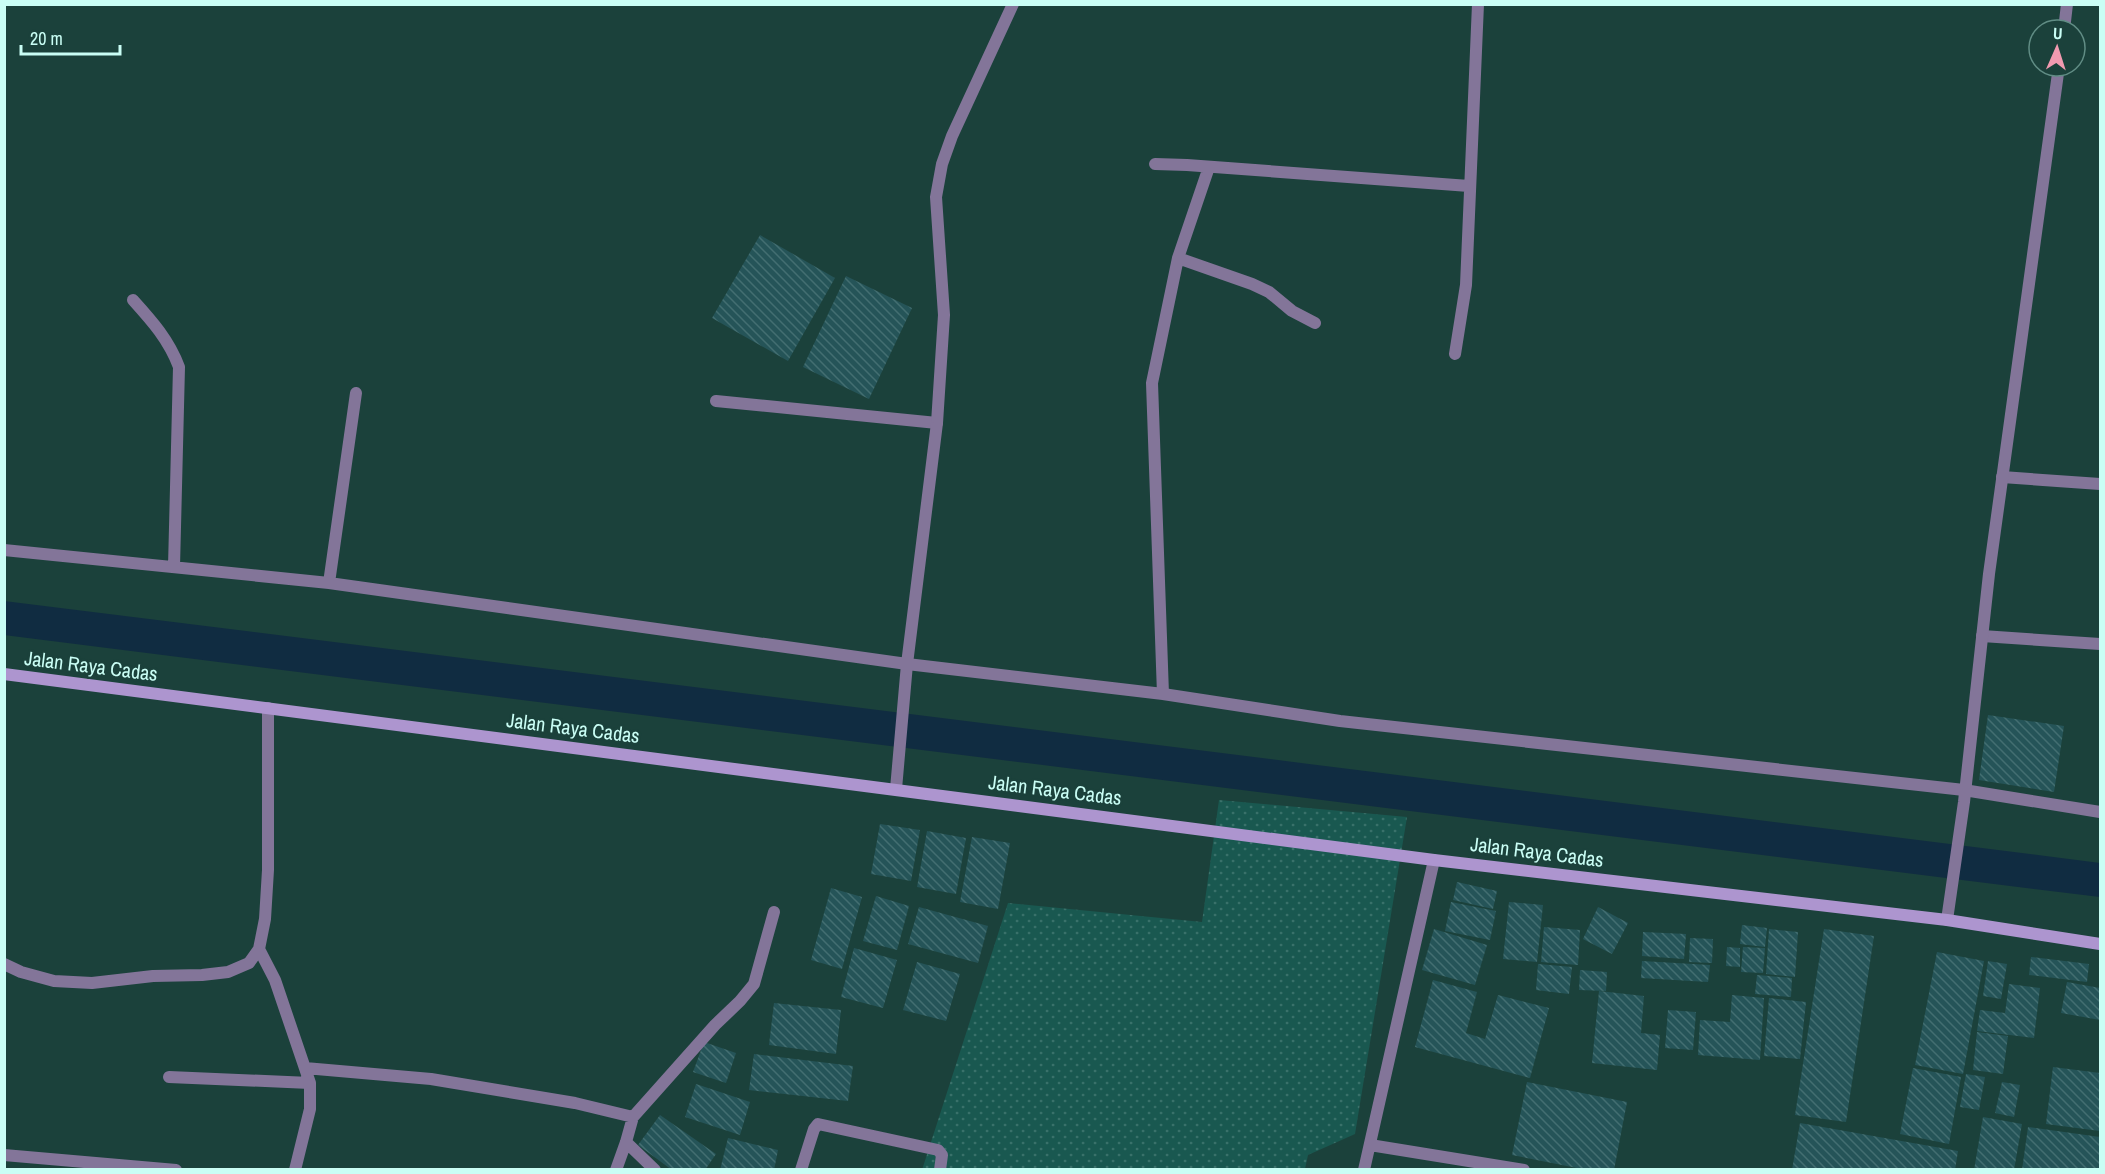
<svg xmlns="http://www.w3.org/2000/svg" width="2105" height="1174" viewBox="0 0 2105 1174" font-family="'Archivo Narrow',sans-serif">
	<defs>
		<pattern id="grass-dots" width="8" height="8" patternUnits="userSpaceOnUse" patternTransform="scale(1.5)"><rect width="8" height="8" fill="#195850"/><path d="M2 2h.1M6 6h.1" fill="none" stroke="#39716a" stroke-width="1.8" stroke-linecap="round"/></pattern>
		<pattern id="building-back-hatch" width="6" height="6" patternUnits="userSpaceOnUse" patternTransform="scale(1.5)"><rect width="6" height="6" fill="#255458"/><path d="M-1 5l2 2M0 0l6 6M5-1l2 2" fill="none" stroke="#436e71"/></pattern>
	</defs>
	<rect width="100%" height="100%" fill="#1b413b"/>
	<path fill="url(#grass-dots)" d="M 1219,800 L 1407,817 L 1355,1134 L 1308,1155 L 1305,1169 L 922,1170 L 1008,903 L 1202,922 Z"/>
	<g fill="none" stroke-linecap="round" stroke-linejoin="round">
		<path stroke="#102c41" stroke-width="34" d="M 4,618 L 2100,880"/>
	</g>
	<path fill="url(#building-back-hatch)" d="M 760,235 L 835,278 L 788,361 L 712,318 Z
		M 846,276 L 912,308 L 869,399 L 803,367 Z
		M 1988,715 L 2064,726 L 2054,792 L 1979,780 Z
		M 880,824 L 920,830 L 911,881 L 871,874 Z
		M 927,831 L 966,838 L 956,894 L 917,887 Z
		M 972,837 L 1010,843 L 998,909 L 960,902 Z
		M 1457,882 L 1497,891 L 1493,909 L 1453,900 Z
		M 831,888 L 862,897 L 842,969 L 811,960 Z
		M 876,896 L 909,906 L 897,950 L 863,941 Z
		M 1451,902 L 1496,911 L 1490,940 L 1445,931 Z
		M 1509,902 L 1543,905 L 1537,962 L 1503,959 Z
		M 919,907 L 988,926 L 978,963 L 908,944 Z
		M 1598,907 L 1628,923 L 1612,954 L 1583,939 Z
		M 1742,925 L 1767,928 L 1765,947 L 1740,944 Z
		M 1544,927 L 1580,930 L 1578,965 L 1541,962 Z
		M 1434,929 L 1487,945 L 1475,985 L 1422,970 Z
		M 1769,929 L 1798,932 L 1795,977 L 1766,974 Z
		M 1824,929 L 1874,936 L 1846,1122 L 1795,1115 Z
		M 1643,932 L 1686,934 L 1684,959 L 1642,956 Z
		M 1690,938 L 1713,939 L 1712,963 L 1689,962 Z
		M 1727,947 L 1740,948 L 1740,967 L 1726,966 Z
		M 1743,947 L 1765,948 L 1763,973 L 1741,972 Z
		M 854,948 L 897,960 L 883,1008 L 841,997 Z
		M 1937,952 L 1984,961 L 1963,1074 L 1915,1065 Z
		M 2031,957 L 2089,964 L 2087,982 L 2029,975 Z
		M 1642,961 L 1710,965 L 1708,982 L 1641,978 Z
		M 1988,961 L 2007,964 L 2001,999 L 1983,996 Z
		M 917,962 L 960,974 L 946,1021 L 903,1010 Z
		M 1538,964 L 1572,967 L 1569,994 L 1536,990 Z
		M 1580,970 L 1607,972 L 1606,991 L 1579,990 Z
		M 1757,975 L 1792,978 L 1791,997 L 1755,994 Z
		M 1433,980 L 1477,992 L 1466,1033 L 1485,1039 L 1498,995 L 1549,1008 L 1530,1078 L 1415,1047 Z
		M 2067,982 L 2100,988 L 2100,1020 L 2061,1013 Z
		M 2009,984 L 2040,988 L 2034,1038 L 1977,1031 L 1980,1010 L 2005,1013 Z
		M 1599,991 L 1644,996 L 1641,1033 L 1660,1035 L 1657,1070 L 1592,1063 Z
		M 1732,995 L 1764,998 L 1760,1060 L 1698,1055 L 1700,1020 L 1730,1022 Z
		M 1769,998 L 1806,1002 L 1800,1059 L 1764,1056 Z
		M 774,1003 L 841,1010 L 836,1054 L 769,1045 Z
		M 1668,1010 L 1696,1012 L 1693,1050 L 1665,1048 Z
		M 1977,1032 L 2008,1036 L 2003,1074 L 1973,1070 Z
		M 704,1042 L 736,1053 L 726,1083 L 693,1072 Z
		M 754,1054 L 853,1066 L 848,1101 L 749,1090 Z
		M 2053,1067 L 2100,1073 L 2100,1131 L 2046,1124 Z
		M 1913,1068 L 1961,1077 L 1949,1144 L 1900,1134 Z
		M 1966,1074 L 1985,1077 L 1979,1110 L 1960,1107 Z
		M 1527,1082 L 1627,1102 L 1614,1170 L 1587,1170 L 1512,1155 Z
		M 2002,1082 L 2020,1085 L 2014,1117 L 1995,1113 Z
		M 696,1084 L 750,1102 L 740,1135 L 685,1117 Z
		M 660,1115 L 716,1154 L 705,1170 L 672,1170 L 638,1145 Z
		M 1983,1117 L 2022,1124 L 2014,1170 L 1974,1170 Z
		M 1800,1123 L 1958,1151 L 1955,1170 L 1792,1170 Z
		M 2028,1127 L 2100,1137 L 2100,1170 L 2022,1170 Z
		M 728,1138 L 778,1150 L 774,1170 L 720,1170 Z"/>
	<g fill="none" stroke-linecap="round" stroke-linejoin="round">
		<path stroke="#837599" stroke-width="12" d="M 716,401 L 937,423
			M 2002,477 L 2100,484
			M 1982,636 L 2100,644"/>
		<path stroke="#837599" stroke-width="12" d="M 2064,30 L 2067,4
			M 1155,164 L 1187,165 L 1469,186
			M 1178,258 L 1252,284 L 1269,292 L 1292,311 L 1315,323
			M 133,300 C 152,321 169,340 179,367 L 174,567
			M 1455,354 L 1466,285 L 1478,4
			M 4,550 L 329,583 L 907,664 L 1163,694 L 1340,721 L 1964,790 L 2100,812
			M 329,583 L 356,393
			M 1163,694 L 1152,383 L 1178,258 L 1209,167
			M 896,789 L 907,664 L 937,423 L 944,315 L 936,197 L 942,164 L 952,136 L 1013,4
			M 1947,920 L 1964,802 L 1989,574 L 2059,66
			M 259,949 L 275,980 L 310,1083 L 310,1109 L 295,1170
			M 4,964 L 21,972 L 54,981 L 92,983 L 153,976 L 202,975 L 228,972 L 249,963 L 259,949 L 265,919 L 268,870 L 268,708
			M 305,1068 L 431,1079 L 575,1103 L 633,1117
			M 169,1077 L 310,1083
			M 626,1142 L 655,1170
			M 1370,1145 L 1524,1170
			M 4,1155 L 176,1170
			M 616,1170 L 626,1142 L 633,1117 L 715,1025 L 740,1001 L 754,984 L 774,912
			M 801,1170 L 814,1129 L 818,1124 L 938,1150 L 942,1155 L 940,1170
			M 1364,1170 L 1434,860"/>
		<path stroke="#ad95cf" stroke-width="12" d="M 4,674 L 1434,860 L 1947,920 L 2100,944"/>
	</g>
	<g text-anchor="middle" stroke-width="5" stroke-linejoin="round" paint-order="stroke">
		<g font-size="20" fill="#cafef5" stroke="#1b413b">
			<text transform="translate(91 666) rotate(7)" y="7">Jalan Raya Cadas</text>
			<text transform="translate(573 728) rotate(7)" y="7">Jalan Raya Cadas</text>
			<text transform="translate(1055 790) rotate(7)" y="7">Jalan Raya Cadas</text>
			<text transform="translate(1537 852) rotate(7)" y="7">Jalan Raya Cadas</text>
		</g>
	</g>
	<rect width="2105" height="1174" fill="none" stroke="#cafef5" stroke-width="12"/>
	<g transform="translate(2057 48) rotate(3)"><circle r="28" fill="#1b413b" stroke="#618d85" stroke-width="1.5"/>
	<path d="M0-4.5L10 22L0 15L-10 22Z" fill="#f19ab0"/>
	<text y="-9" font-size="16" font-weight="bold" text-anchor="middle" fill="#cafef5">U</text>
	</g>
	<path d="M21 45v9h99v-9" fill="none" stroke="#cafef5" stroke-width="3"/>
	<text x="30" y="45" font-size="18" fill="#cafef5" stroke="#1b413b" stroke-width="4.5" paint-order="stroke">20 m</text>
</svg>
